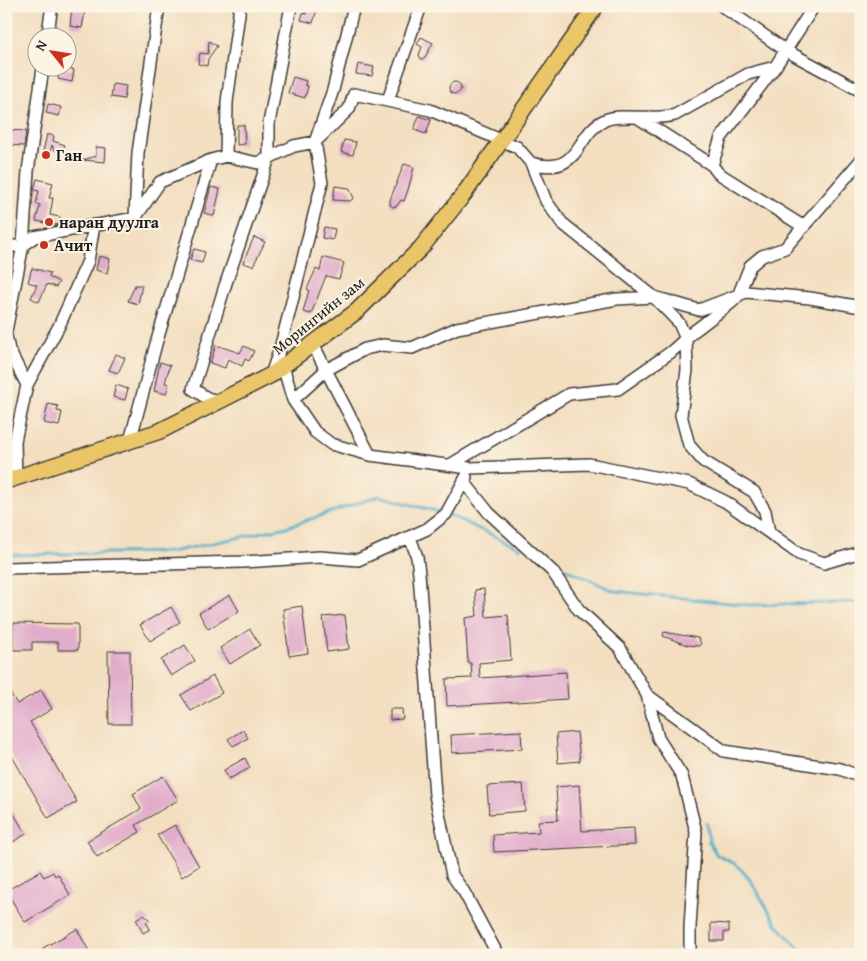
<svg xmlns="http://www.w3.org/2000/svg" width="867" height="961" viewBox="0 0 867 961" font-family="'Gentium Book Plus',serif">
	<rect width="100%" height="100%" fill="#fcf5e5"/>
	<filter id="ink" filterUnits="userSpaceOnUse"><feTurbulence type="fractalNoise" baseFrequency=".02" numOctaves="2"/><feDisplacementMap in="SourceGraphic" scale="10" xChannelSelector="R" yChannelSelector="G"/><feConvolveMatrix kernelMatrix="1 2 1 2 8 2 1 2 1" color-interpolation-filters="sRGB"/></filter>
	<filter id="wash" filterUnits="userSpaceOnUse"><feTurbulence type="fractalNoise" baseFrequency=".0096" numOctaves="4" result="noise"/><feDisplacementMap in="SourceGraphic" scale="20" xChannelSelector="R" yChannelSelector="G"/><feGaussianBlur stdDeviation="1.12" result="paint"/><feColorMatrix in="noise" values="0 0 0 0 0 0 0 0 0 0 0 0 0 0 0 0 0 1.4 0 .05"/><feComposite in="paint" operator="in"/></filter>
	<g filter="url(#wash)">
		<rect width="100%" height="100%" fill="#f3dec0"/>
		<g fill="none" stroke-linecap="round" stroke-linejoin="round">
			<path stroke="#49abc8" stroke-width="3" d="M 449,515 L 520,548
				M 6,555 L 171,552 L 287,527 L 379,496 L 443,513
				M 546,560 L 614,591 L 749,605 L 861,602
				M 707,823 L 709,842 L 717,855 L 737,865 L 751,881 L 777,925 L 805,955"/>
		</g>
		<g id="blocks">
			<path fill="#e1abca" d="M 72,6 L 86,6 L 82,28 L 70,26 Z
				M 307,6 L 318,6 L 313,23 L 301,20 L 303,13 L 306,14 Z
				M 421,37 L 433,43 L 424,59 L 421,59 L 419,55 L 422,47 L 417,44 Z
				M 209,41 L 217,46 L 208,59 L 207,66 L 198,64 L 200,53 L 208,54 Z
				M 358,64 L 374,67 L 372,76 L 356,74 Z
				M 60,68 L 74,70 L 72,82 L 58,79 Z
				M 293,77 L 306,81 L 305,85 L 308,86 L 305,98 L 288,93 Z
				M449 88a6 6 0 1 1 12 0a6 6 0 1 1-12 0Z
				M 113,84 L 126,86 L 124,99 L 111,97 Z
				M 48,104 L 61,107 L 59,116 L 46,113 Z
				M 419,116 L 431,120 L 426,134 L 414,130 Z
				M 237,125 L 244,125 L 245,144 L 237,145 Z
				M 6,130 L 26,131 L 24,146 L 6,145 Z
				M 47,134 L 54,136 L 53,141 L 65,145 L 62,151 L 54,150 L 52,145 L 49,157 L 42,156 Z
				M 344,140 L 356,142 L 353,155 L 341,152 Z
				M 96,147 L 106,148 L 105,162 L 83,160 L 96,156 Z
				M 404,164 L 414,167 L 408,190 L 404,201 L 401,200 L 397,206 L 393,207 L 390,205 L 390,200 Z
				M 37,179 L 53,183 L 49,198 L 53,198 L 50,215 L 60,217 L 58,225 L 36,221 L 40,205 L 36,204 L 39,191 L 34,190 Z
				M 335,186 L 349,188 L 354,198 L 350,201 L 333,200 Z
				M 211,187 L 220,189 L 214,216 L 204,213 Z
				M 324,227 L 335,229 L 333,240 L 322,238 Z
				M 254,237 L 265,242 L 253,266 L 243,263 Z
				M 194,249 L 205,252 L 202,263 L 190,260 Z
				M 99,256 L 110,259 L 107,273 L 96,270 Z
				M 323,257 L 344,263 L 339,279 L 326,276 L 311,314 L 303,312 L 309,290 L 307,289 L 316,269 L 320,271 Z
				M 32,268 L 50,273 L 49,277 L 59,282 L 56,287 L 47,284 L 39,302 L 31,298 L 37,285 L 28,282 Z
				M 135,285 L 142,285 L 138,304 L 128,301 Z
				M 216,345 L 240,353 L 244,346 L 254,351 L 249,361 L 245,359 L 242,366 L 228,359 L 225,368 L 210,363 Z
				M 116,354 L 125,358 L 118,373 L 109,370 Z
				M 160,362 L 170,365 L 165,383 L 169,384 L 166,394 L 154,391 Z
				M 116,385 L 128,389 L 125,400 L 113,397 Z
				M 48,404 L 58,406 L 57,411 L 62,412 L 59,426 L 44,423 Z
				M 484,589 L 486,617 L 508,615 L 511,660 L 479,663 L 480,678 L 566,672 L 568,699 L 447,706 L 446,679 L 472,678 L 471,663 L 468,663 L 465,618 L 477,616 L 475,590 Z
				M 230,595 L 239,611 L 208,629 L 199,613 Z
				M 302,606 L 308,653 L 289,656 L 283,609 Z
				M 171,607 L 180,622 L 150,641 L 140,625 Z
				M 345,615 L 349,649 L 327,652 L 323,617 Z
				M 13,623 L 78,624 L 78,650 L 58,650 L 58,642 L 32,642 L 32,650 L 13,650 Z
				M 250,629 L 260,645 L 230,664 L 220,648 Z
				M 664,632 L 698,638 L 701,643 L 699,646 L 687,645 L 663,636 Z
				M 185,645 L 195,661 L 171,676 L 161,660 Z
				M 108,651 L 130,651 L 131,724 L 109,724 Z
				M 213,676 L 222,693 L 191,711 L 181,695 Z
				M 6,686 L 17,704 L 41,690 L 52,709 L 30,722 L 77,802 L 48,818 L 6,746 Z
				M 390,709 L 402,709 L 403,719 L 390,720 Z
				M 243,730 L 248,738 L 233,746 L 228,739 Z
				M 521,731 L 522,749 L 452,753 L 451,735 Z
				M 577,732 L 580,761 L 558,763 L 556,734 Z
				M 245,758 L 250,768 L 229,779 L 224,770 Z
				M 163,776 L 178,800 L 136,825 L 140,832 L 97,857 L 87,841 L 141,809 L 133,794 Z
				M 523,784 L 525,811 L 489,814 L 487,786 Z
				M 579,785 L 582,831 L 634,828 L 635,845 L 494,852 L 493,835 L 539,832 L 538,821 L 558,820 L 556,787 Z
				M 6,801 L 26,834 L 13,842 L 6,831 Z
				M 175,825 L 199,866 L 182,877 L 157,835 Z
				M 40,871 L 44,877 L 53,872 L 55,876 L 58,874 L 70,895 L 25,922 L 6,891 Z
				M 144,915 L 150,920 L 146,922 L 150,929 L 143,933 L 136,919 Z
				M 711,923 L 729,924 L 729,932 L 724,932 L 724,941 L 711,941 Z
				M 77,929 L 91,955 L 47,955 L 43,948 Z"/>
		</g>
	</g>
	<g filter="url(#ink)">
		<use href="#blocks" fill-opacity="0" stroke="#3c3935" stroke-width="1"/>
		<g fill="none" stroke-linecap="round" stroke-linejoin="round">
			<defs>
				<path id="minor" d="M 722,6 L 785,50 L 861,91
					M 47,38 L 52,6
					M 388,100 L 421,6
					M 640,119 L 712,165
					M 226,156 L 227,102 L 240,6
					M 531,163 C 582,177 574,134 605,120 C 620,113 654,121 675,115 L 748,74 L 775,67
					M 135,218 L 138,153 L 159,6
					M 804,227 L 718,173 L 712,165 L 721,138 L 775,67 L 814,6
					M 6,247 L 23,245 L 28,171 L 43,68
					M 6,331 L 23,245 L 34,237 L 135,218 L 160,182 L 211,160 L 226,156 L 258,163 L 294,146 L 315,142 L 349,109 L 354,94 L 430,110 L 517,147 L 531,163 L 546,201 L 562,223 L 654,297 L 679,323 L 686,339 L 687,370 L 681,415 L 689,445 L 703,461 L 754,492 L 765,511 L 769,532
					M 6,336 L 9,350 L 27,385 L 15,441 L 16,479
					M 283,366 L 293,400 L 315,432 L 331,444 L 370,455 L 469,468 L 589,464 L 689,484 L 726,502 L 799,554 L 824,563 L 861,552
					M 271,375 L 281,345 L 322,183 L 315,142 L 333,90 L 354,6
					M 27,385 L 59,326 L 88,261 L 94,225
					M 293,400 L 326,370 L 313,344
					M 219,401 L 207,398 L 193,389 L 225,286 L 269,158 L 269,123 L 291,6
					M 130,441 L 156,344 L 211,160
					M 370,455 L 326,370 L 365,349 L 383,345 L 412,348 L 457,328 L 617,299 L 654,297 L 699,310 L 746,292 L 810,298 L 861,307
					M 450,465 L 569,394 L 618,389 L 671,352 L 693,332 L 731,303 L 738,296 L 750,266 L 762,256 L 785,248 L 861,160
					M 465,483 L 489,513 L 552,571 L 579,610 L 620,648 L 647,695 L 658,738 L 682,776 L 696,832 L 690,927 L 690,955
					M 410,537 L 417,557 L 419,573 L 435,795 L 452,875 L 464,892 L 498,955
					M 6,568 L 243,562 L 320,557 L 358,560 L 427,529 L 446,514 L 466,477
					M 647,695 L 724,751 L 840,769 L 861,777"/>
				<path id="major" d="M 6,481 L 160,431 L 271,375 L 357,311 L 421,248 L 464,194 L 596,6"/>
			</defs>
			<use href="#minor" stroke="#3c3935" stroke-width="14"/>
			<use href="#major" stroke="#3c3935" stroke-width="18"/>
			<use href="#minor" stroke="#fff" stroke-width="11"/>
			<use href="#major" stroke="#ebc669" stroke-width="15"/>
		</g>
	</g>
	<g fill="#c8321e" stroke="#fcf5e5" stroke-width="2">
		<circle cx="46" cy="155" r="5"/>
		<circle cx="49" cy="222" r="5"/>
		<circle cx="44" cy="245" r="5"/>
	</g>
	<g text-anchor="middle" stroke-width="4" stroke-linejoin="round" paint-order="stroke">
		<g font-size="16" font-weight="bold" fill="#1c1c1c" stroke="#fcf5e5" text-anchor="start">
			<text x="56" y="161">Ган</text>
			<text x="59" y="228">наран дуулга</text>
			<text x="54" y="251">Ачит</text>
		</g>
		<g font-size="16" fill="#1c1c1c" stroke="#fcf5e5">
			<text transform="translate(318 315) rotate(-39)" y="6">Морингийн зам</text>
		</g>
	</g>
	<rect width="867" height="961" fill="none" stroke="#fcf5e5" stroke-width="25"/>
	<g transform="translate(52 52) rotate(300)"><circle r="24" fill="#fcf5e5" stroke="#a29e95"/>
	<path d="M0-4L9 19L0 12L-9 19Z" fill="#c8321e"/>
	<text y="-8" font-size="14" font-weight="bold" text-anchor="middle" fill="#1c1c1c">N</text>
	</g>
</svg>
